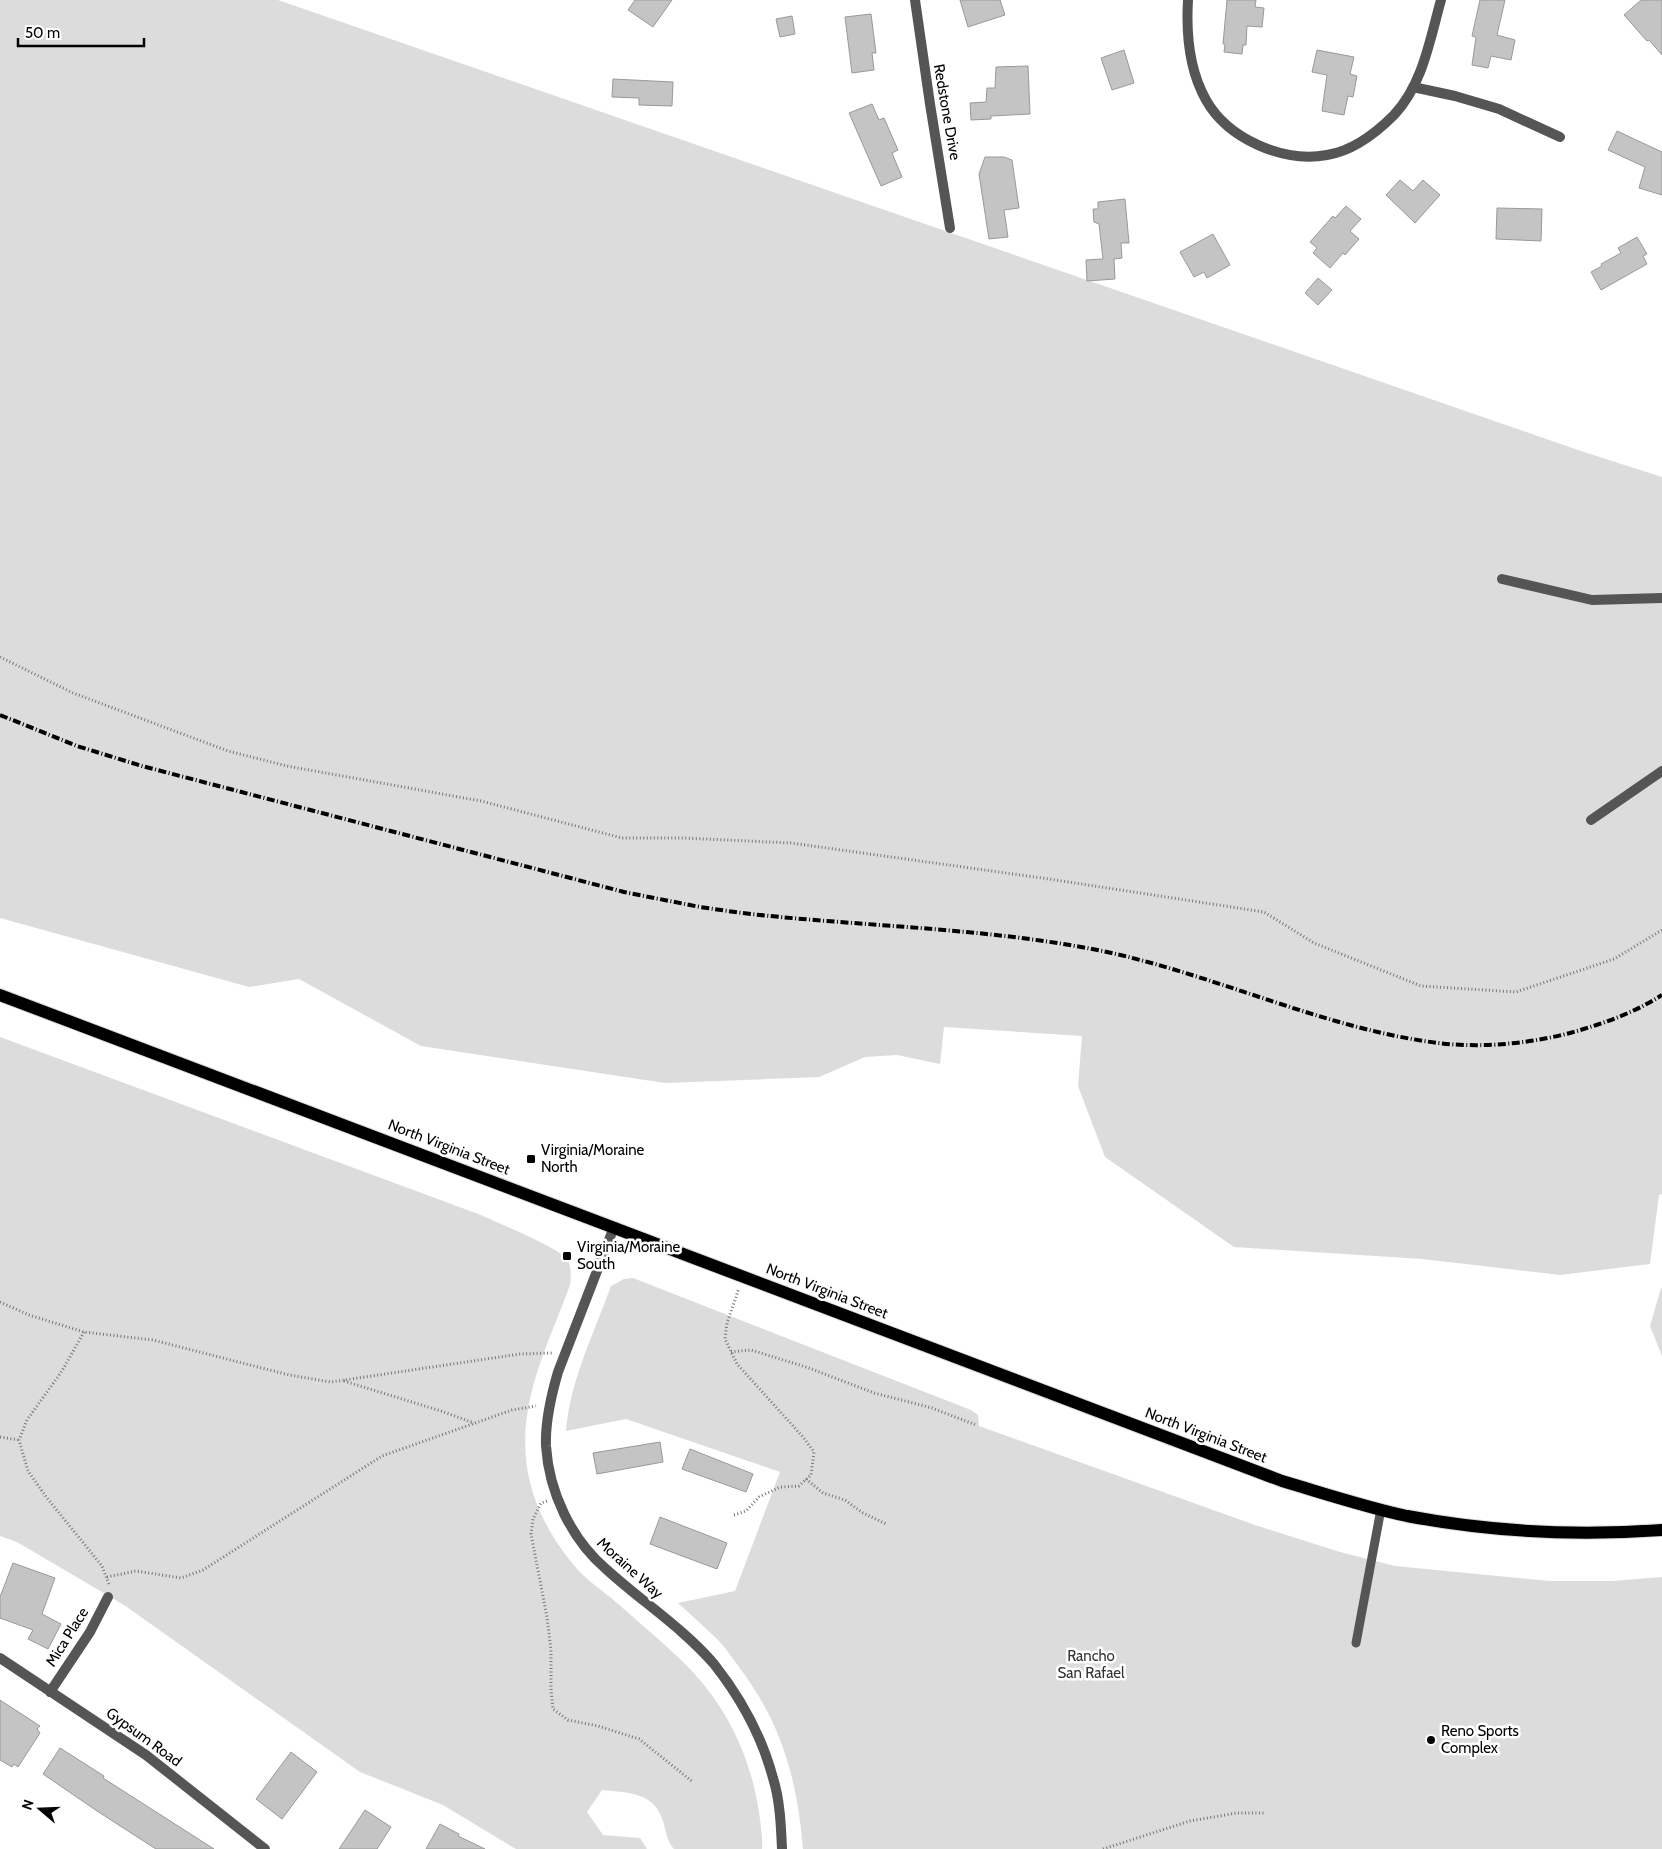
<svg xmlns="http://www.w3.org/2000/svg" width="1662" height="1849" viewBox="0 0 1662 1849" font-family="Cabin,sans-serif">
	<rect width="100%" height="100%" fill="#fff"/>
	<path fill="#dcdcdc" d="M 0,0 L 278,0 L 1581,451 L 1662,477 L 1662,1194 L 1659,1195 L 1650,1264 L 1560,1275 L 1422,1259 L 1234,1247 L 1105,1157 L 1078,1086 L 1082,1036 L 944,1027 L 940,1064 L 897,1055 L 865,1057 L 819,1077 L 665,1083 L 421,1046 L 299,979 L 249,987 L 0,918 Z
		M 0,1037 L 481,1215 C 498,1223 557,1247 567,1259 C 572,1267 571,1277 570,1285 C 549,1343 520,1396 526,1459 C 530,1501 551,1539 578,1570 C 587,1580 600,1589 610,1597 C 634,1618 658,1638 681,1660 C 726,1703 752,1757 760,1819 C 761,1829 763,1839 762,1849 L 674,1849 C 668,1843 666,1833 664,1824 C 655,1792 631,1793 602,1790 L 587,1812 L 603,1835 L 640,1838 L 647,1849 L 516,1849 L 443,1805 L 360,1772 L 124,1605 L 17,1542 L 0,1536 Z
		M 633,1278 L 971,1410 L 978,1415 L 979,1426 L 1255,1525 L 1340,1552 L 1395,1566 L 1549,1581 L 1613,1581 L 1662,1577 L 1662,1849 L 803,1849 C 797,1779 782,1724 739,1667 C 732,1658 726,1648 718,1640 C 705,1627 691,1615 678,1603 L 735,1591 L 780,1472 L 626,1419 L 566,1431 C 570,1381 594,1333 611,1286 L 624,1279 Z
		M 1661,1288 L 1662,1288 L 1662,1356 L 1650,1326 Z"/>
	<path fill="#c4c4c4" stroke="#999" d="M 635,0 L 672,0 L 653,27 L 628,10 Z
		M 960,0 L 1000,0 L 1005,15 L 968,27 Z
		M 1227,0 L 1256,0 L 1255,7 L 1264,8 L 1262,27 L 1247,26 L 1246,45 L 1243,45 L 1242,54 L 1224,52 L 1225,44 L 1223,44 Z
		M 1480,0 L 1505,0 L 1497,35 L 1515,40 L 1511,60 L 1491,56 L 1488,68 L 1472,65 L 1476,37 L 1472,36 Z
		M 1641,0 L 1662,0 L 1662,55 L 1649,40 L 1647,41 L 1624,15 Z
		M 871,14 L 876,53 L 872,53 L 874,70 L 852,73 L 845,17 Z
		M 792,16 L 795,34 L 780,37 L 776,19 Z
		M 1124,50 L 1134,83 L 1112,90 L 1101,58 Z
		M 1317,50 L 1354,57 L 1350,74 L 1357,76 L 1353,97 L 1348,96 L 1344,115 L 1322,111 L 1327,75 L 1312,72 Z
		M 1028,66 L 1030,114 L 991,116 L 991,119 L 971,120 L 970,103 L 986,102 L 987,88 L 995,88 L 996,67 Z
		M 613,79 L 673,82 L 672,106 L 639,105 L 639,98 L 612,97 Z
		M 872,104 L 879,120 L 884,118 L 898,150 L 892,153 L 902,177 L 881,186 L 849,113 Z
		M 1617,131 L 1662,152 L 1662,195 L 1639,188 L 1645,167 L 1608,150 Z
		M 985,157 L 1004,157 L 1012,160 L 1019,208 L 1004,210 L 1008,237 L 989,239 L 979,174 Z
		M 1400,180 L 1413,191 L 1423,180 L 1440,195 L 1415,223 L 1386,195 Z
		M 1125,199 L 1129,243 L 1121,243 L 1122,258 L 1114,259 L 1115,279 L 1087,281 L 1086,260 L 1103,259 L 1099,224 L 1094,222 L 1093,209 L 1098,209 L 1098,202 Z
		M 1346,206 L 1361,219 L 1350,231 L 1359,239 L 1345,255 L 1343,253 L 1330,268 L 1313,253 L 1317,248 L 1310,242 L 1333,216 L 1335,218 Z
		M 1497,208 L 1542,209 L 1541,241 L 1496,239 Z
		M 1213,234 L 1230,265 L 1207,278 L 1204,272 L 1194,277 L 1180,252 Z
		M 1637,237 L 1647,254 L 1643,256 L 1647,264 L 1601,290 L 1591,272 L 1602,266 L 1601,264 L 1621,253 L 1618,248 Z
		M 1318,278 L 1332,290 L 1318,305 L 1305,293 Z
		M 660,1442 L 663,1462 L 597,1474 L 593,1453 Z
		M 690,1449 L 753,1474 L 746,1492 L 682,1469 Z
		M 660,1517 L 727,1543 L 717,1569 L 650,1544 Z
		M 13,1563 L 55,1578 L 42,1614 L 61,1624 L 48,1649 L 28,1639 L 33,1630 L 0,1618 L 0,1597 Z
		M 0,1700 L 40,1726 L 37,1729 L 40,1733 L 18,1767 L 14,1764 L 12,1767 L 0,1760 Z
		M 60,1748 L 104,1776 L 103,1778 L 214,1849 L 156,1849 L 97,1811 L 43,1774 Z
		M 291,1752 L 317,1772 L 282,1819 L 256,1799 Z
		M 365,1810 L 391,1827 L 377,1849 L 339,1849 Z
		M 440,1824 L 459,1834 L 458,1836 L 485,1849 L 426,1849 Z"/>
	<g fill="none" stroke-linecap="round" stroke-linejoin="round">
		<defs>
			<path id="primary" d="M 0,995 L 1282,1481 C 1323,1493 1365,1507 1407,1516 C 1491,1532 1577,1536 1662,1530"/>
		</defs>
		<use href="#primary" stroke="#dbdbdb" stroke-width="14"/>
		<path stroke="#777" stroke-width="3" stroke-dasharray="1 2.5" stroke-linecap="butt" d="M 0,657 L 73,693 L 228,751 L 287,766 L 481,801 L 622,838 L 683,838 L 791,843 L 1049,879 L 1264,912 L 1314,943 L 1421,986 L 1516,992 L 1614,959 L 1662,930
			M 0,1302 L 29,1315 L 84,1332 L 153,1340 L 289,1375 L 331,1382 L 520,1354 L 552,1353
			M 84,1332 L 62,1371 L 27,1420 L 19,1440 L 28,1471 L 47,1498 L 102,1566 L 109,1584
			M 731,1352 L 751,1350 L 809,1368 L 874,1393 L 932,1408 L 976,1425
			M 344,1381 L 441,1411 L 474,1423
			M 0,1437 L 19,1440
			M 806,1479 L 823,1493 L 845,1500 L 863,1513 L 886,1524
			M 547,1501 L 541,1503 L 533,1519 L 531,1534 L 547,1617 L 551,1650 L 551,1689 L 553,1709 L 568,1720 L 598,1726 L 639,1739 L 693,1782
			M 734,1515 L 746,1511 L 759,1497 L 780,1487 L 799,1486 L 811,1475 L 814,1452 L 803,1437 L 737,1364 L 725,1339 L 727,1323 L 739,1288
			M 107,1577 L 136,1571 L 181,1578 L 203,1570 L 382,1456 L 512,1410 L 536,1406
			M 1103,1849 L 1190,1821 L 1237,1813 L 1264,1813"/>
		<path stroke="#555" stroke-width="9" d="M 1356,1643 L 1381,1509"/>
		<path stroke="#555" stroke-width="10" d="M 915,0 L 930,104 L 950,228
			M 1188,0 C 1186,34 1189,70 1206,100 C 1228,139 1283,163 1327,155 C 1353,151 1376,133 1394,115 C 1423,84 1430,39 1441,0
			M 1413,87 L 1455,96 L 1499,109 L 1560,137
			M 1502,579 L 1592,600 L 1662,598
			M 1591,820 L 1662,771
			M 614,1227 L 558,1372 C 551,1396 545,1421 546,1446 C 549,1492 571,1539 606,1569 C 641,1601 683,1628 714,1664 C 740,1697 762,1737 773,1778 C 780,1800 781,1826 782,1849
			M 0,1658 L 146,1755 L 265,1849
			M 50,1692 L 90,1632 L 108,1597"/>
		<use href="#primary" stroke="#000" stroke-width="12"/>
		<path stroke="#000" stroke-width="4" stroke-dasharray="8 2.5 1 2.5" stroke-linecap="butt" d="M 0,715 L 77,746 L 142,766 L 624,892 L 700,907 L 742,913 C 855,926 969,927 1081,947 C 1198,967 1307,1023 1424,1041 C 1472,1049 1523,1045 1570,1033 C 1602,1024 1634,1013 1662,995"/>
	</g>
	<g fill="#000" stroke="#fff" stroke-width="2">
		<rect x="526" y="1154" width="10" height="10" rx="2.5"/>
		<rect x="562" y="1251" width="10" height="10" rx="2.5"/>
		<circle cx="1431" cy="1740" r="5"/>
	</g>
	<g text-anchor="middle" stroke-width="5" stroke-linejoin="round" paint-order="stroke">
		<g font-size="15" fill="#000" stroke="#fff">
			<text transform="translate(947 112) rotate(80)" y="5">Redstone Drive</text>
			<text transform="translate(449 1147) rotate(21)" y="5">North Virginia Street</text>
			<text transform="translate(827 1291) rotate(21)" y="5">North Virginia Street</text>
			<text transform="translate(1206 1435) rotate(21)" y="5">North Virginia Street</text>
			<text transform="translate(630 1568) rotate(42)" y="5">Moraine Way</text>
			<text transform="translate(67 1637) rotate(-58)" y="5">Mica Place</text>
			<text transform="translate(144 1737) rotate(36)" y="5">Gypsum Road</text>
		</g>
		<g font-size="15" fill="#000" stroke="#fff" text-anchor="start">
			<text x="541" y="1155">Virginia/Moraine<tspan x="541" dy="17">North</tspan></text>
			<text x="577" y="1252">Virginia/Moraine<tspan x="577" dy="17">South</tspan></text>
			<text x="1441" y="1736">Reno Sports<tspan x="1441" dy="17">Complex</tspan></text>
		</g>
		<g font-size="15" fill="#333" stroke="#fff">
			<text x="1091" y="1661">Rancho<tspan x="1091" dy="17">San Rafael</tspan></text>
		</g>
	</g>
	<g transform="translate(40 1809) rotate(289)" stroke="#ffffff" stroke-width="4" paint-order="stroke">
	<path d="M0-4L9 19L0 12L-9 19Z" fill="#000000"/>
	<text y="-8" font-size="14" font-weight="bold" text-anchor="middle" fill="#000000">N</text>
	</g>
	<path d="M18 38v8h126v-8" fill="none" stroke="#000000" stroke-width="2.5"/>
	<text x="25" y="38" font-size="15" fill="#000000" stroke="#ffffff" stroke-width="4" paint-order="stroke">50 m</text>
</svg>
